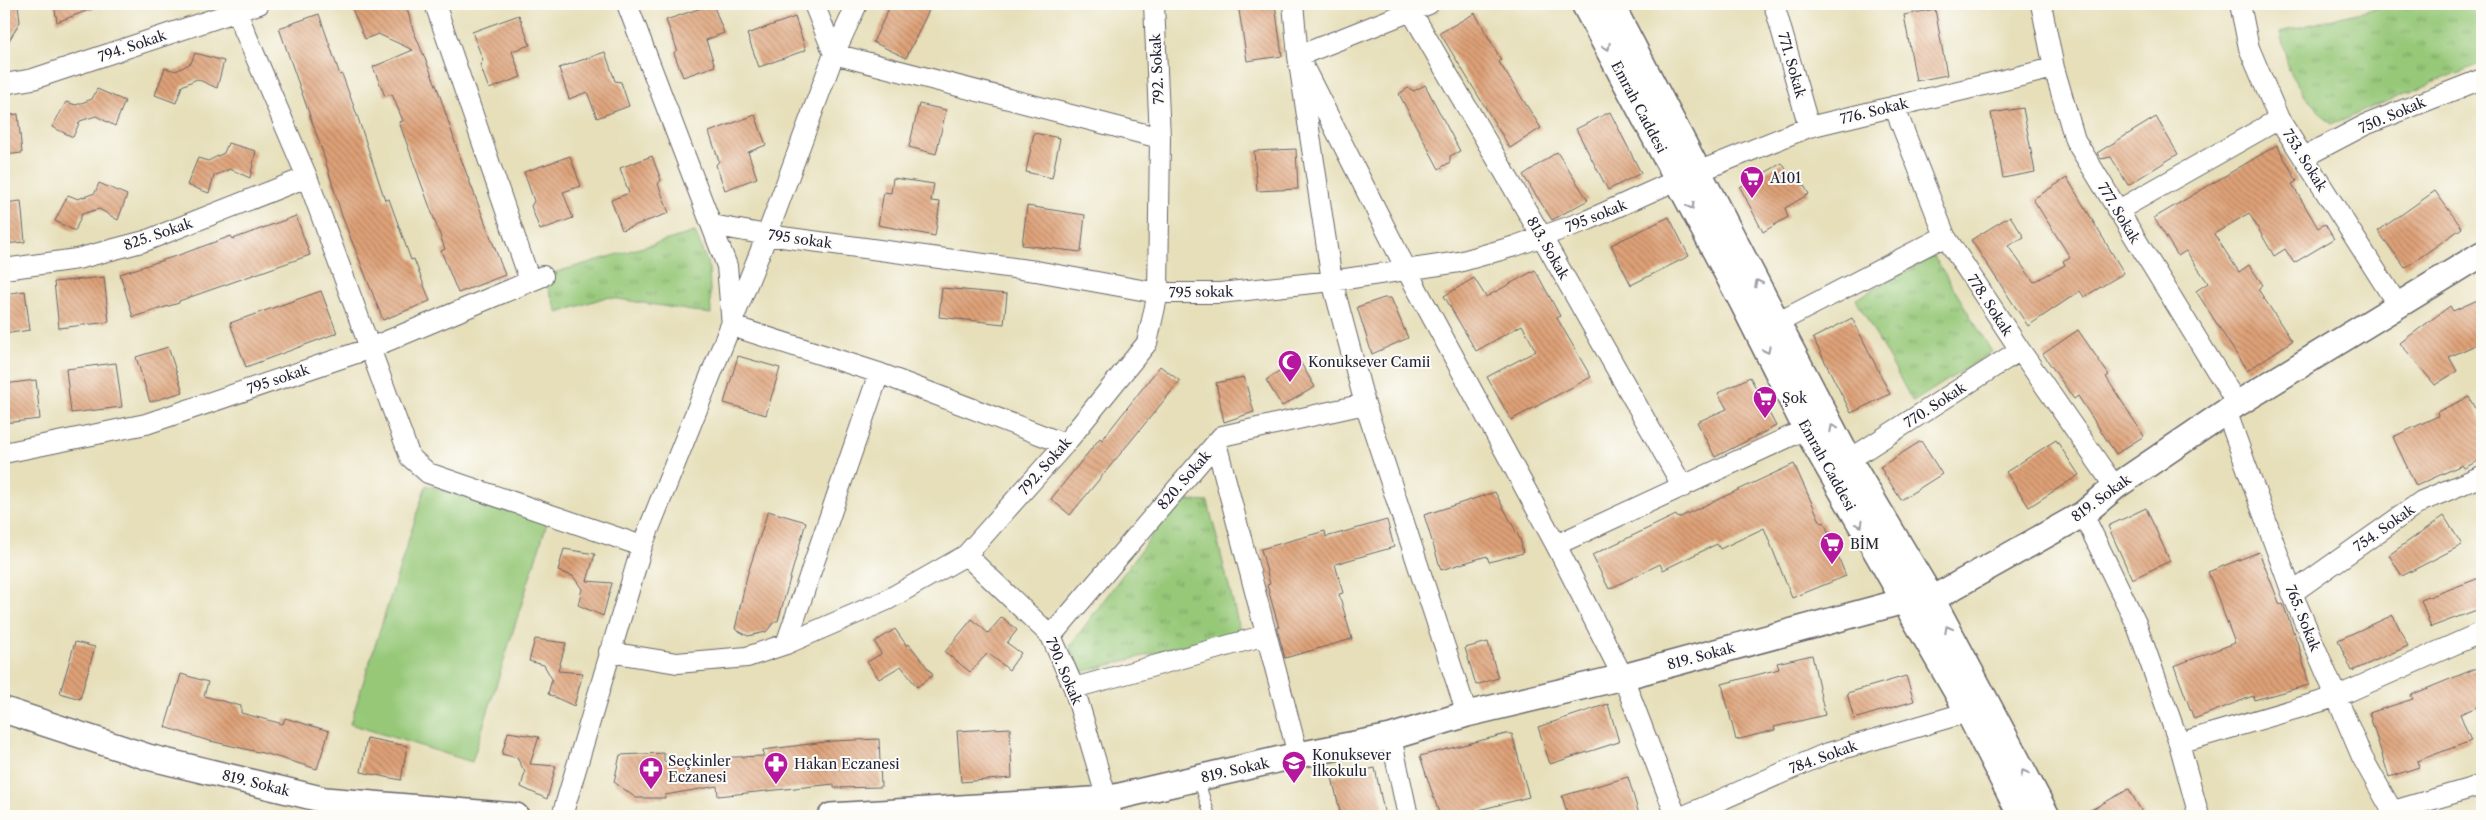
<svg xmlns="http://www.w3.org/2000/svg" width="2486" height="820" viewBox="0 0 2486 820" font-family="'Libre Caslon Text',serif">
	<defs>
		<pattern id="grass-tufts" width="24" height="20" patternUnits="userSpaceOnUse" patternTransform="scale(1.25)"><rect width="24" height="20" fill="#96c878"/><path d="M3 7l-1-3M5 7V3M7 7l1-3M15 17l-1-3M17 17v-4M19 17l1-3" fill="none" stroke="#7aa264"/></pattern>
		<pattern id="building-back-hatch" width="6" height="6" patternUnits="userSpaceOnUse" patternTransform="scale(1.25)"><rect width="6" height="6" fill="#dea177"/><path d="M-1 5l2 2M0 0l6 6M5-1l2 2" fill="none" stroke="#b48363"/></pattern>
	</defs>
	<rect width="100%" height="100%" fill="#fdfcf7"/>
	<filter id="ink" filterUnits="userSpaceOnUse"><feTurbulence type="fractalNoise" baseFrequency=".02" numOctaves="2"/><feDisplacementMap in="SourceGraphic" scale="10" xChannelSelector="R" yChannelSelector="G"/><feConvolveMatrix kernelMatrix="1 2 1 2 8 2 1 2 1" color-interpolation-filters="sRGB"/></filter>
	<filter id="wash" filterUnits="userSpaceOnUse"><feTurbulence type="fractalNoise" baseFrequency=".0096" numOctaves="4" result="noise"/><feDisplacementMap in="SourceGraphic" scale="20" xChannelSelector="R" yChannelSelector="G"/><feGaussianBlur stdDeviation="1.12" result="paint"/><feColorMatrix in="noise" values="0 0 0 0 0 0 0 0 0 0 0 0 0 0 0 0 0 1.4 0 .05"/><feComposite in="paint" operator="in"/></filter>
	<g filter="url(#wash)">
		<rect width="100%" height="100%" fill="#e6dfba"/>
		<path fill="url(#grass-tufts)" stroke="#5c755a" d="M 2393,4 L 2480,4 L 2482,12 L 2482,63 L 2331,124 L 2304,95 L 2289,70 L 2280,32 Z
			M 695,232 L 709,268 L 711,314 L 606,297 L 558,313 L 543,276 Z
			M 1934,256 L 1992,352 L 1913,402 L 1856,299 Z
			M 1178,500 L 1208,502 L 1240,631 L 1078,673 L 1070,646 Z"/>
		<path fill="#96c878" stroke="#5c755a" d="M 426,485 L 547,523 L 472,762 L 350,724 Z"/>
		<g id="blocks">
			<path fill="url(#building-back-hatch)" d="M 4,4 L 18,4 L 20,22 L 4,49 Z
				M 54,4 L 102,4 L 102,5 L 57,22 Z
				M 350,4 L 406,4 L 412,27 L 438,90 L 458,151 L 505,275 L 458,293 L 441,251 L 445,249 L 399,122 L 403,121 L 392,94 L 385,96 L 373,67 L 413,50 L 378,34 L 365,39 Z
				M 713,4 L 724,33 L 706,40 L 715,66 L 683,77 L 674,53 L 677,49 L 666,20 Z
				M 891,4 L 932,4 L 906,58 L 873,42 Z
				M 1238,4 L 1275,4 L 1282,56 L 1247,61 Z
				M 1935,9 L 1947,75 L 1916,81 L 1904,15 Z
				M 1475,13 L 1501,60 L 1499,62 L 1541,128 L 1510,148 L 1440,33 Z
				M 319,14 L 340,75 L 342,74 L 358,118 L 385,200 L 389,199 L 411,260 L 414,259 L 430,301 L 383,320 L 342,216 L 322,150 L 279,28 Z
				M 519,15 L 530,45 L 512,51 L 521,77 L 489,89 L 480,65 L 483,60 L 472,32 Z
				M 795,17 L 806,50 L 759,67 L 747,34 Z
				M 605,52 L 615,81 L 621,82 L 629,106 L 597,118 L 587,92 L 569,99 L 559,68 Z
				M 195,53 L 224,61 L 217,88 L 197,79 L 182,86 L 176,103 L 155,95 L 165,68 L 176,71 L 191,63 Z
				M 1425,85 L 1460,151 L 1450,156 L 1450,162 L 1439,169 L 1399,94 L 1408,88 L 1414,91 Z
				M 97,89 L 125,101 L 115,126 L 96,116 L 80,121 L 73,137 L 52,127 L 66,102 L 76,105 L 92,99 Z
				M 919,104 L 946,110 L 936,154 L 909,147 Z
				M 2023,108 L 2035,172 L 2003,178 L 1991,113 Z
				M 1610,112 L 1641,173 L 1608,190 L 1576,129 Z
				M 18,114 L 22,153 L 4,155 L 4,116 Z
				M 755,115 L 766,145 L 748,152 L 757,178 L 725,190 L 716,165 L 719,161 L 709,132 Z
				M 2156,117 L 2178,154 L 2128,185 L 2111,157 L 2101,159 L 2097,153 Z
				M 1034,133 L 1060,138 L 1052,178 L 1026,172 Z
				M 228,143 L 256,151 L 250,178 L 230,169 L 214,176 L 209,193 L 187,185 L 198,158 L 208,161 L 224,153 Z
				M 2277,145 L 2297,181 L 2292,184 L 2318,228 L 2325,224 L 2334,239 L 2294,263 L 2285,249 L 2274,256 L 2249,213 L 2214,234 L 2239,272 L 2249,265 L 2263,285 L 2258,289 L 2292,341 L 2247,371 L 2196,291 L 2208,283 L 2186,251 L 2178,256 L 2154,218 Z
				M 1296,149 L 1298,189 L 1257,191 L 1254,151 Z
				M 1557,152 L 1588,200 L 1552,220 L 1523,175 Z
				M 570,156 L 581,186 L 563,192 L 573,218 L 540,230 L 531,206 L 534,201 L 524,172 Z
				M 652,156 L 661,180 L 658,184 L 669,213 L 622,230 L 611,200 L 629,193 L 620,168 Z
				M 1782,163 L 1791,177 L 1797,174 L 1809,194 L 1785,208 L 1788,217 L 1763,232 L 1740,187 Z
				M 893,178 L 934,184 L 931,201 L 940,202 L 935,236 L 878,225 L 884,192 L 891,193 Z
				M 2067,178 L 2124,273 L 2084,297 L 2080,291 L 2028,326 L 1971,240 L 2010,216 L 2024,237 L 2008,246 L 2034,282 L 2065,265 L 2063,261 L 2070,257 L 2033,199 Z
				M 99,183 L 127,195 L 118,220 L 99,209 L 82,214 L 75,231 L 55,221 L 68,195 L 78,199 L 95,193 Z
				M 2435,191 L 2462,228 L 2405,268 L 2378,231 Z
				M 21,201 L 25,242 L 4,244 L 4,203 Z
				M 1027,206 L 1085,215 L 1081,252 L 1022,245 Z
				M 296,216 L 310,255 L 179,301 L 179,303 L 133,317 L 120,274 L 182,254 L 231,236 L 233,239 Z
				M 1669,217 L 1689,256 L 1631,285 L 1611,245 Z
				M 1535,270 L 1560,316 L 1557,318 L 1591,377 L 1511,420 L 1487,377 L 1536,351 L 1522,325 L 1476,351 L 1444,296 L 1474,278 L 1486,297 Z
				M 104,277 L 109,322 L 59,328 L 54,282 Z
				M 942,288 L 1007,294 L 1004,324 L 939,317 Z
				M 25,291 L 30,330 L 4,334 L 4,294 Z
				M 321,291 L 337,333 L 246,367 L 230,323 Z
				M 1384,298 L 1391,298 L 1408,338 L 1372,354 L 1357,307 Z
				M 2482,298 L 2482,342 L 2449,357 L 2457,371 L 2435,385 L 2400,343 L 2450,306 L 2453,311 Z
				M 1852,318 L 1890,394 L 1851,413 L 1813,338 Z
				M 2078,330 L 2109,375 L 2106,377 L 2144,436 L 2116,454 L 2078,396 L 2074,399 L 2043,354 Z
				M 168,347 L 183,392 L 150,402 L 136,357 Z
				M 738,356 L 780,368 L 766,415 L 724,403 Z
				M 1299,360 L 1315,387 L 1282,406 L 1266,380 Z
				M 116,363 L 122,407 L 71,413 L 66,369 Z
				M 1160,366 L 1180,381 L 1070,515 L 1051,499 L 1100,438 L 1102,440 Z
				M 1244,377 L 1254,412 L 1224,422 L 1216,383 Z
				M 1750,377 L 1776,426 L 1715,457 L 1697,422 L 1727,409 L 1718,393 Z
				M 36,380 L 40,419 L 4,423 L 4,384 Z
				M 2469,397 L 2482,423 L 2482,459 L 2464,468 L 2462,465 L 2416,486 L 2393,437 L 2438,416 L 2437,412 Z
				M 2056,440 L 2079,475 L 2029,507 L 2006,472 Z
				M 1921,441 L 1942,474 L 1901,500 L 1880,467 Z
				M 1794,464 L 1821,523 L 1824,522 L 1846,576 L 1792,598 L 1764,528 L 1720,549 L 1717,544 L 1663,570 L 1660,564 L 1609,589 L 1592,555 L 1676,515 L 1678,518 Z
				M 1495,492 L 1520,539 L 1523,553 L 1489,562 L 1487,556 L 1441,570 L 1424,515 Z
				M 2146,508 L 2170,561 L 2132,579 L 2108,526 Z
				M 768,511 L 806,522 L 778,621 L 775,621 L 766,632 L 748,636 L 735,629 L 747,576 Z
				M 2444,516 L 2462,545 L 2402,576 L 2389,555 Z
				M 1387,520 L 1394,547 L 1335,564 L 1343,593 L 1339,594 L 1352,639 L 1285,658 L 1277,629 L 1279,628 L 1267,585 L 1270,584 L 1261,549 L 1325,531 L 1326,537 Z
				M 564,549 L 595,554 L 587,581 L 612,583 L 603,616 L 578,605 L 582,589 L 573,576 L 558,571 Z
				M 2259,552 L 2280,605 L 2283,604 L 2300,650 L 2309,685 L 2254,700 L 2253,696 L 2194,719 L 2174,666 L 2235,643 L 2208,572 Z
				M 2482,577 L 2482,608 L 2431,627 L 2421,600 Z
				M 2393,615 L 2408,646 L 2352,671 L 2338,640 Z
				M 1002,617 L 1017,630 L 1007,643 L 1021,653 L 1009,670 L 988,653 L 970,672 L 945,652 L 972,619 L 988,633 Z
				M 895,629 L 907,646 L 909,644 L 933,675 L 917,687 L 901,666 L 879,679 L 867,662 L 881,654 L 875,642 Z
				M 535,639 L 566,643 L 558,671 L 583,673 L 574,706 L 548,694 L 552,679 L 544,665 L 529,661 Z
				M 75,642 L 95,647 L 80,699 L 60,693 Z
				M 1488,642 L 1498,678 L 1476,685 L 1465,648 Z
				M 1812,655 L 1825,715 L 1774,727 L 1775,730 L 1736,740 L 1722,684 L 1779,669 L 1777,663 Z
				M 2482,666 L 2482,705 L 2460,714 L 2471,741 L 2417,761 L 2419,767 L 2389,777 L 2369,713 L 2413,699 L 2411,695 Z
				M 181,674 L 208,682 L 204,696 L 241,706 L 241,713 L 283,724 L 285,718 L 329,731 L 317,769 L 267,754 L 206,740 L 165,727 Z
				M 1906,676 L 1914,701 L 1854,719 L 1847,693 Z
				M 1608,704 L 1619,742 L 1550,764 L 1538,727 Z
				M 1010,728 L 1012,778 L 961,782 L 957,731 Z
				M 508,732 L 539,737 L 530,764 L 556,766 L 547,799 L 521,787 L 525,772 L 517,758 L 502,754 Z
				M 1506,734 L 1512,734 L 1529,797 L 1479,810 L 1481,816 L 1440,816 L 1420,756 Z
				M 367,738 L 407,746 L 401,780 L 361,772 Z
				M 879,739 L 881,787 L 834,788 L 834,784 L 718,796 L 717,786 L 665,795 L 665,798 L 636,798 L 614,782 L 620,755 L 664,753 L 664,762 L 709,758 L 764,756 L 763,750 L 833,741 Z
				M 1375,768 L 1385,816 L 1341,816 L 1332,777 Z
				M 1628,777 L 1638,811 L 1621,816 L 1568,816 L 1562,796 Z
				M 2129,789 L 2144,816 L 2080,816 Z"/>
		</g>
	</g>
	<g filter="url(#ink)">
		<use href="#blocks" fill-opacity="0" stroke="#676467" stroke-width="1"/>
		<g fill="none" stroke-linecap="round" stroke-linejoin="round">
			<defs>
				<path id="service" d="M 1198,778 L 1210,816"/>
				<path id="minor" d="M 233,4 L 307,177 L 410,457 L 428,473 L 642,546
					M 435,4 L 530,281
					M 627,4 L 727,266 L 732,326 L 879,373 L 1065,444
					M 814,4 L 834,54 L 1160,138
					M 1293,4 L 1298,56 L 1406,269 L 1556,545 L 1623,677 L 1676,816
					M 1429,4 L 1298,56 L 1332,281 L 1365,404 L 1467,714
					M 1774,4 L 1809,127
					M 2041,4 L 2054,68 L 2075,140 L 2237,404
					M 2240,4 L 2249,48 L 2279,119 L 2397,304
					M 1411,11 L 1542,237 L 1683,487
					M 4,84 L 33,79 L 259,4
					M 1894,106 L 1945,236 L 2020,350 L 2115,487
					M 2304,157 L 2365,125 L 2482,79
					M 1700,171 L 1809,127 L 2054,68
					M 2117,211 L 2279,119
					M 712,225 L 767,235 L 1036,271 L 1158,293 L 1220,293 L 1332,281 L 1459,262 L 1515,246 L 1588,220 L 1677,180
					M 4,269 L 77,259 L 145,241 L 307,177
					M 1779,322 L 1945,236
					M 2227,413 L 2292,593 L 2362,757 L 2395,816
					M 1216,443 L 1298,755
					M 4,453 L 146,424 L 368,349 L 543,276
					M 1849,460 L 2020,350
					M 2083,514 L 2136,623 L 2179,743 L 2199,816
					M 1556,545 L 1806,429
					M 966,555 L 1051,636 L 1074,688 L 1112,816
					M 2292,593 L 2422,501 L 2482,476
					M 1051,636 L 1222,436 L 1365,404
					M 786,644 L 879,373
					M 609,652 L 677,663 L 747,657 L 786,644 L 887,600 L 966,555 L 1065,444 L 1147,343 L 1158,293 L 1160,138 L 1154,4
					M 1074,688 L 1266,635
					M 1391,737 L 1408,816
					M 2179,743 L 2336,697 L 2482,632
					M 2393,811 L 2482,785
					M 562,816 L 642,546 L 767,235 L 834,54 L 857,4
					M 1684,816 L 1825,754 L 1968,712"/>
				<path id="tertiary" d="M 1584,4 L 1742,302 L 1806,429 L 1968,712 L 2021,816
					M 1611,4 L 1849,460 L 1932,599 L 2047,816
					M 4,710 L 148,757 L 325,800 L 516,816
					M 831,816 L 1107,799 L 1298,755 L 1391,737 L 1467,714 L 1623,677 L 1904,601 L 1932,599 L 2083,514 L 2115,487 L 2237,404 L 2482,254"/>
			</defs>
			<use href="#service" stroke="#676467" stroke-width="12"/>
			<use href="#minor" stroke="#676467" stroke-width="22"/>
			<use href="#tertiary" stroke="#676467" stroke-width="28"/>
			<use href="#service" stroke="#fff" stroke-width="10"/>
			<use href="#minor" stroke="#fff" stroke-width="20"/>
			<use href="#tertiary" stroke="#fff" stroke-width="25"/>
		</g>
		<defs><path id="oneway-chevron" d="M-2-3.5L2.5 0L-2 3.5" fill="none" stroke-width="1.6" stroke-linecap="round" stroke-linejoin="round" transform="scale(1.25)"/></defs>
		<g stroke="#9c9ca7">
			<use href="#oneway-chevron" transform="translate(1607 47) rotate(62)"/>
			<use href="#oneway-chevron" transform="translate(1691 206) rotate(62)"/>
			<use href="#oneway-chevron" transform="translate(1758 283) rotate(-117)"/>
			<use href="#oneway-chevron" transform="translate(1767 350) rotate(63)"/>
			<use href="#oneway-chevron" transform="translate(1833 428) rotate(-117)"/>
			<use href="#oneway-chevron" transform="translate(1860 524) rotate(60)"/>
			<use href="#oneway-chevron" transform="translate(1948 629) rotate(-118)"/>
			<use href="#oneway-chevron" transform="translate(2024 773) rotate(-118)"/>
		</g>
	</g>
	<defs>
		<symbol id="supermarket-pin" viewBox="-11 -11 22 30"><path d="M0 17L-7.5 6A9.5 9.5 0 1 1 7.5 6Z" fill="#b5179e" stroke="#fdfcf7"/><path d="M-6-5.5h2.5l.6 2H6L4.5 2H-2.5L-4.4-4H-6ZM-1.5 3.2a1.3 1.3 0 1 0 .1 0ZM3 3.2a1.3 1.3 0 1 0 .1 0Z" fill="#fff"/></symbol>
		<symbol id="mosque-pin" viewBox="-11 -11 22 30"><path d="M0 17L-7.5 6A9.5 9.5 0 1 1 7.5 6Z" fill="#b5179e" stroke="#fdfcf7"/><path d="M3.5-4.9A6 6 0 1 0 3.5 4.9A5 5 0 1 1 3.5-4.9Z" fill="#fff"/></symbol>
		<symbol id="school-pin" viewBox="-11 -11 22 30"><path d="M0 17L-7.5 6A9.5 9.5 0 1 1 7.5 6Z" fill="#b5179e" stroke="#fdfcf7"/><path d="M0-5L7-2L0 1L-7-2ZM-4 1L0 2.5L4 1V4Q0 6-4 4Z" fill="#fff"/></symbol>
		<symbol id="pharmacy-pin" viewBox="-11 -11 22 30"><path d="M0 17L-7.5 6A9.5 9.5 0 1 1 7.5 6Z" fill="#b5179e" stroke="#fdfcf7"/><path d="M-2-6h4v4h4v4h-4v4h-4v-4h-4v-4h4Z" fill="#fff"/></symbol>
	</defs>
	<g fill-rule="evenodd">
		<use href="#supermarket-pin" x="1738" y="164" width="28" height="38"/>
		<use href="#mosque-pin" x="1276" y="348" width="28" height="38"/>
		<use href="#supermarket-pin" x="1751" y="384" width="28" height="38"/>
		<use href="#supermarket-pin" x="1818" y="530" width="28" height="38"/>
		<use href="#school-pin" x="1280" y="749" width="28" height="38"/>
		<use href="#pharmacy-pin" x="762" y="750" width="28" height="38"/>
		<use href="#pharmacy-pin" x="637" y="755" width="28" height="38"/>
	</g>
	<g text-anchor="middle" stroke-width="4" stroke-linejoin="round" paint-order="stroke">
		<g font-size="14" fill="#22223b" stroke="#fdfcf7">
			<text transform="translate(132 46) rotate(-19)" y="5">794. Sokak</text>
			<text transform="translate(1792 65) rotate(74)" y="5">771. Sokak</text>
			<text transform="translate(1157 69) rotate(-93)" y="5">792. Sokak</text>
			<text transform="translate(1639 107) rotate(62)" y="5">Emrah Caddesi</text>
			<text transform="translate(1874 111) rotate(-14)" y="5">776. Sokak</text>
			<text transform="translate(2392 115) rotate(-23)" y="5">750. Sokak</text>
			<text transform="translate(2305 160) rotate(58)" y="5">753. Sokak</text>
			<text transform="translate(2119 213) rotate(59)" y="5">777. Sokak</text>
			<text transform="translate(1596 216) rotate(-22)" y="5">795 sokak</text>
			<text transform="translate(158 234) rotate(-19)" y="5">825. Sokak</text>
			<text transform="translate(800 239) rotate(8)" y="5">795 sokak</text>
			<text transform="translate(1548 248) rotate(60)" y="5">813. Sokak</text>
			<text transform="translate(1201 292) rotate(-1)" y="5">795 sokak</text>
			<text transform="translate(1990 305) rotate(57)" y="5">778. Sokak</text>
			<text transform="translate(278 379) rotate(-19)" y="5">795 sokak</text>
			<text transform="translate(1935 405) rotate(-33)" y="5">770. Sokak</text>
			<text transform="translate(1827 465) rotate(61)" y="5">Emrah Caddesi</text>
			<text transform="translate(1045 466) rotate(-49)" y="5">792. Sokak</text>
			<text transform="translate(1184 480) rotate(-49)" y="5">820. Sokak</text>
			<text transform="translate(2101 498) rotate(-36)" y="5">819. Sokak</text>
			<text transform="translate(2384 528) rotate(-35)" y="5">754. Sokak</text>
			<text transform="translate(2303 618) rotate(68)" y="5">765. Sokak</text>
			<text transform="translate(1701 656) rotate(-15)" y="5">819. Sokak</text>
			<text transform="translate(1064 671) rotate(67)" y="5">790. Sokak</text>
			<text transform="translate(1823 757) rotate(-20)" y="5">784. Sokak</text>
			<text transform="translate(1235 770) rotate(-13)" y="5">819. Sokak</text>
			<text transform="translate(256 783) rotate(14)" y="5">819. Sokak</text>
		</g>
		<g font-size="14" fill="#22223b" stroke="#fdfcf7" text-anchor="start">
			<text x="1770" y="183">A101</text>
			<text x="1308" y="367">Konuksever Camii</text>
			<text x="1782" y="403">Şok</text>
			<text x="1850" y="549">BİM</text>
			<text x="1312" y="760">Konuksever<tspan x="1312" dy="16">İlkokulu</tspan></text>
			<text x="668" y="766">Seçkinler<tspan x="668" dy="16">Eczanesi</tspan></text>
			<text x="794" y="769">Hakan Eczanesi</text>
		</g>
	</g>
	<rect width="2486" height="820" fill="none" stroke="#fdfcf7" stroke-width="20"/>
</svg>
